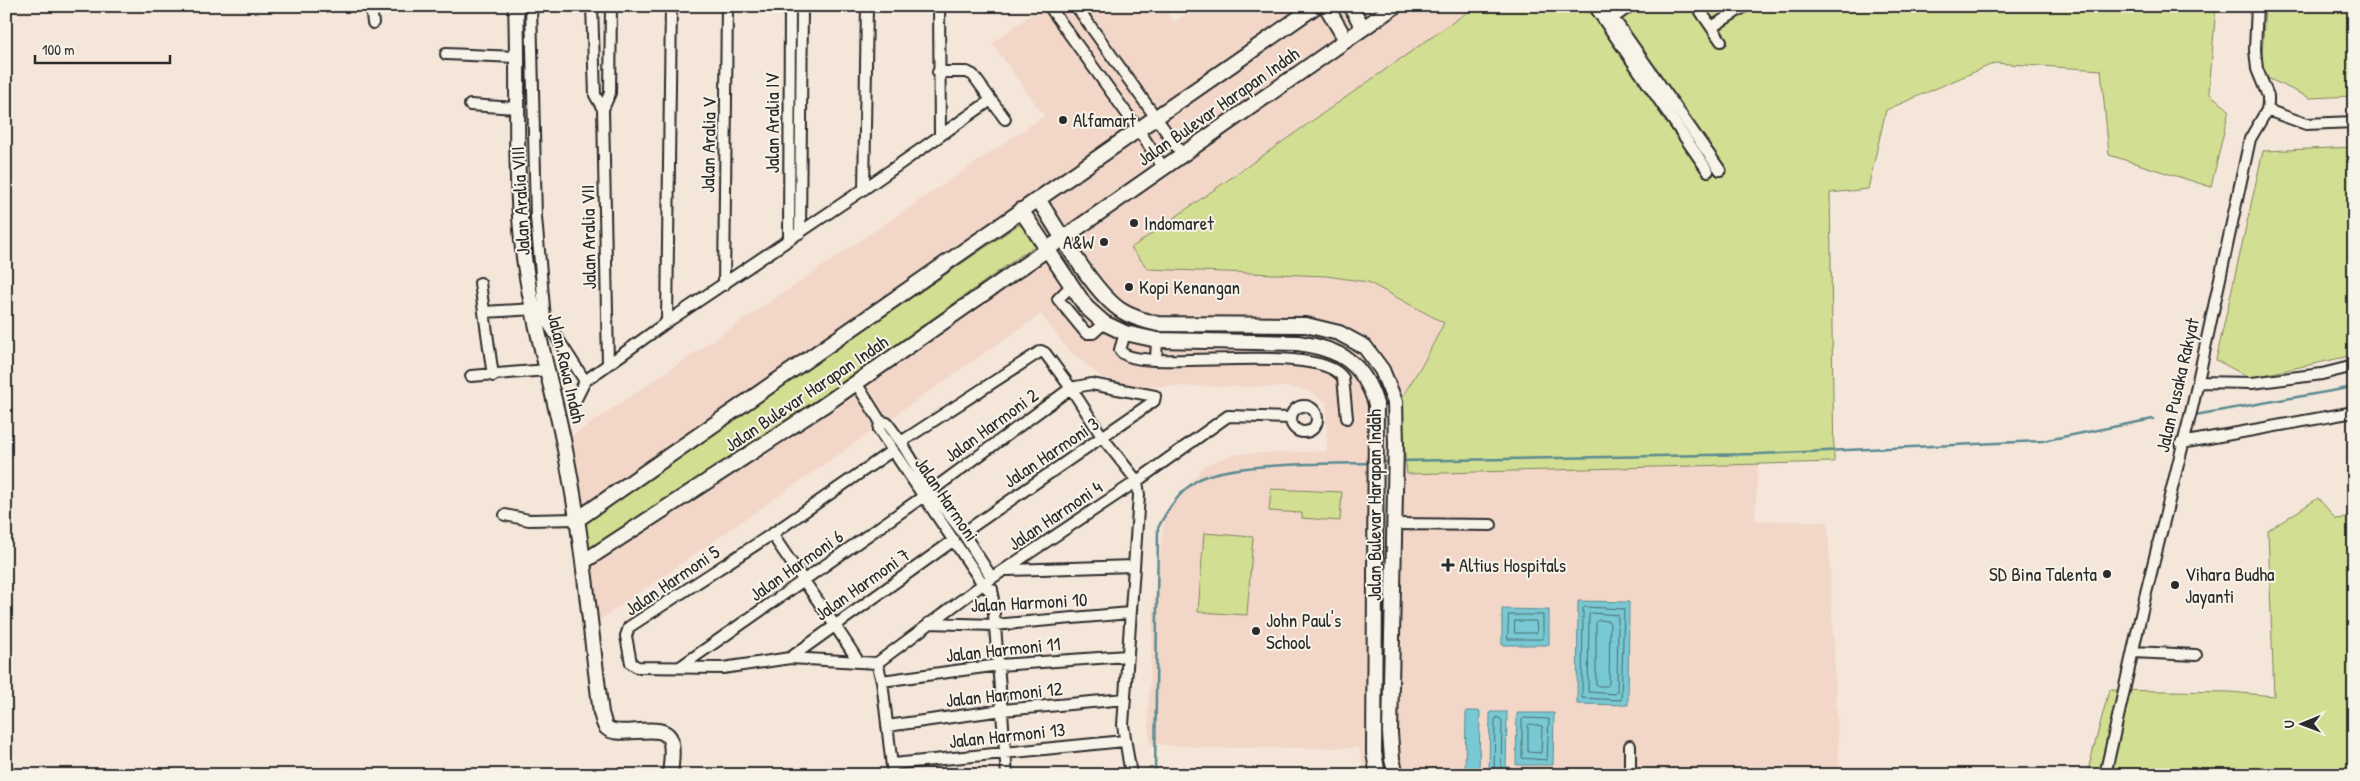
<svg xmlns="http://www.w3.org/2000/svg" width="2360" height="781" viewBox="0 0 2360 781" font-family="'Patrick Hand',sans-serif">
	<rect width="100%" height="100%" fill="#f5e6da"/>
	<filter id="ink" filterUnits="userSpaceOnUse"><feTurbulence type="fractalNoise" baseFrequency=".02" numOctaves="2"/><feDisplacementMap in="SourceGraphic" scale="10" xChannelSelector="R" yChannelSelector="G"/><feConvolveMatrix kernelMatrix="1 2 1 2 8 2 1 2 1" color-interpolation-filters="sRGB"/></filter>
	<g filter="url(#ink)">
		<path fill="#f2d7c9" d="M 1043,6 L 1163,6 L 1174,22 L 1197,6 L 1476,6 L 1131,248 L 1368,282 L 1444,323 L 1425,360 L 1407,474 L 1758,464 L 1755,520 L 1828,522 L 1840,775 L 1365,775 L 1359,748 L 1211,748 L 1150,744 L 1148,713 L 1154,596 L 1165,513 L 1205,465 L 1234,454 L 1327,451 L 1326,402 L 1307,390 L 1286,387 L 1140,386 L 1101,377 L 1067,349 L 1041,314 L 597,622 L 581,500 L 569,438 L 1044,116 L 992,43 Z"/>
		<path fill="#d2de91" stroke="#7e845e" d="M 1476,6 L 2216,6 L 2209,93 L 2229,110 L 2211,187 L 2109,155 L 2101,70 L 1995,63 L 1886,110 L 1868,189 L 1830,193 L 1834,462 L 1407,474 L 1399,402 L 1425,360 L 1444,323 L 1368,282 L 1326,276 L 1148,269 L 1131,248 Z
			M 2265,6 L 2354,6 L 2354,96 L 2310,98 L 2261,75 Z
			M 2354,147 L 2354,355 L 2250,378 L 2216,360 L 2263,151 Z
			M 1018,225 L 1022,226 L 1034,246 L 862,369 L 591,552 L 586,549 L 582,524 L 645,483 L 730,422 Z
			M 1271,489 L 1342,492 L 1340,521 L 1302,518 L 1302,513 L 1269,511 Z
			M 2318,498 L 2336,519 L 2354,517 L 2354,775 L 2076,775 L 2088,770 L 2109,690 L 2230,692 L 2274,696 L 2268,531 Z
			M 1204,533 L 1253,537 L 1247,615 L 1198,612 Z"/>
		<path fill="#79c9d4" stroke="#5a8a90" d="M 1578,601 L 1629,602 L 1628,705 L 1577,704 Z
			M 1502,609 L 1549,610 L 1549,645 L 1502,645 Z
			M 1466,711 L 1480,711 L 1479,773 L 1465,773 Z
			M 1490,712 L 1507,712 L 1506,773 L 1489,773 Z
			M 1517,713 L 1554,713 L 1553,765 L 1516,765 Z"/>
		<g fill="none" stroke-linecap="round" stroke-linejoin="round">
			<path stroke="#4a6a6f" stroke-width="1" d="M 1585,607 L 1624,609 L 1621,700 L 1582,698 L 1583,609 Z
				M 1591,613 L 1618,615 L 1617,691 L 1615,694 L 1588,692 L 1589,615 Z
				M 1509,615 L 1543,615 L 1543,639 L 1508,639 Z
				M 1599,620 L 1608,621 L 1610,623 L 1609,684 L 1607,686 L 1598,686 L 1596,684 L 1596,623 Z
				M 1515,621 L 1536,621 L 1537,633 L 1515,633 Z
				M 1524,718 L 1549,719 L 1547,760 L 1522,758 L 1522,720 Z
				M 1530,724 L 1542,726 L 1541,753 L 1528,752 L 1528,726 Z
				M 1494,775 L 1495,720 L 1497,717 L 1502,720 L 1501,775"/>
			<path stroke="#5a8a90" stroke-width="2.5" d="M 2195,415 L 2354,387
				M 1399,461 L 1759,454 L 2042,441 L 2153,419
				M 1380,462 L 1392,462
				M 1155,775 L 1158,528 C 1167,510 1179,492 1196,481 C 1225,462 1333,464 1372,463"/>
			<defs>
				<path id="street" d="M 371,6 L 373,23
					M 531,6 L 536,217 L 545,319 L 585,381
					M 592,6 L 595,95 L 603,109
					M 939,6 L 940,134
					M 1049,6 L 1138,129 L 1163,167
					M 1076,6 L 1182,154
					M 1594,6 L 1708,171
					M 1605,6 L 1720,170
					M 1697,6 L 1721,41
					M 1609,21 L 1630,6
					M 1712,27 L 1745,6
					M 446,54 L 518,57
					M 938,72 L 967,72 L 973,75 L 1005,119
					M 470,105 L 517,108
					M 2267,110 L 2306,124 L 2354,122
					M 864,189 L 867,6
					M 800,233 L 802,6
					M 789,240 L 790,6
					M 480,283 L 493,376
					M 724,285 L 727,6
					M 1071,286 L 1058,299 L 1086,333 L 1093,333 L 1104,323
					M 484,312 L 535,309
					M 667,322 L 671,6
					M 1125,333 L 1120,350 C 1133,377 1318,338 1343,378 L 1347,418
					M 1156,360 L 1157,340
					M 608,364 L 603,109 L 610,93 L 611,6
					M 471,376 L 548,370
					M 2198,382 L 2252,383 L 2322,374 L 2354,366
					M 856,383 L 880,421 L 887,423 L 901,442 L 931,491 L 963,533 L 992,578
					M 575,401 L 585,381 L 667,322 L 864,189 L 991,100
					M1291 419a13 13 0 1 1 26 0a13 13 0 1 1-26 0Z
					M 880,421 L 879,430 L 983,584 L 993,594
					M 901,442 L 1041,351 L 1045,353 L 1071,388 L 1103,438 L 1137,481 L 1139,495 L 1123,725 L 1131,775
					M 2181,443 L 2354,412
					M 505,515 L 529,520 L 578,519
					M 1394,524 L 1491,525
					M 772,534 C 800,577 831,617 858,661
					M 1007,570 L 1133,566
					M 992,589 L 1007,775
					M 929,623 L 994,625 L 1130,613
					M 2133,652 L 2196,655
					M 790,658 L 954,540
					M 877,663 L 790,658 L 723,668 L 637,667 L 631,663 L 626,636 L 629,627 L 772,534 L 893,450
					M 877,663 L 983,584 L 1137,481 L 1228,416 L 1291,418
					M 877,663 L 882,681 L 893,775
					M 680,667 L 931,491 L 1071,388 L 1091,384 L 1155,396 L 1154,401 L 963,533
					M 882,681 L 999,665 L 1127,656
					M 887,726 L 1003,710 L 1125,699
					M 893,764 L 1124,741
					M 1630,775 L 1630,746
					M 2105,775 L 2145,597 L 2193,404 L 2250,139 L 2267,110 L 2268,103 L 2268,96 L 2257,69 L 2255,50 L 2257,6"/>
				<path id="secondary" d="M 516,6 C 519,84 514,163 522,240 C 529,313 553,384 566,455 C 583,540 590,627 601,713 C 603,718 603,724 607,728 C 620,740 668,718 671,743 C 673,753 671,765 670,775
					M 1326,6 L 1346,40
					M 1351,6 L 1363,28
					M 1038,199 C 1057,228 1094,294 1122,311 C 1133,318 1145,321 1158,324 L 1306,325 L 1339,333 L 1365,347 L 1382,370 L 1395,402 L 1396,444 L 1390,733 L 1392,759 L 1396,775
					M 1021,210 L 1086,307 L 1104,323 L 1125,333 L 1157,340 L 1298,343 C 1340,349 1363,362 1376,404 L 1374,753 L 1378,775
					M 578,519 L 1316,6
					M 583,562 L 823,406 L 1395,6"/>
			</defs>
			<use href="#street" stroke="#2b2b2b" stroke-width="14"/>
			<use href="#secondary" stroke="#2b2b2b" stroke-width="18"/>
			<use href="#street" stroke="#f7f3e8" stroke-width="10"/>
			<use href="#secondary" stroke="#f7f3e8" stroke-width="14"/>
		</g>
	</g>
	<g fill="#2b2b2b" stroke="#f7f3e8" stroke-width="2">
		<circle cx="1063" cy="120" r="5"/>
		<circle cx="1134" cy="223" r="5"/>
		<circle cx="1104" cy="242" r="5"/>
		<circle cx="1129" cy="287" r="5"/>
		<path d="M1445.5 557.5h5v5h5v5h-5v5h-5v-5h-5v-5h5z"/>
		<circle cx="2107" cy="574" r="5"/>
		<circle cx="2175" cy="585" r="5"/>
		<circle cx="1256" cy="631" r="5"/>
	</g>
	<g text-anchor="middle" stroke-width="4" stroke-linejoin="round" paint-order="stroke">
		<g font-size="19" fill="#2b2b2b" stroke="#f7f3e8">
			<text transform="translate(1218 106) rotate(-35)" y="7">Jalan Bulevar Harapan Indah</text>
			<text transform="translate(772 123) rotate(-90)" y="7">Jalan Aralia IV</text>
			<text transform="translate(708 145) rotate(-89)" y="7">Jalan Aralia V</text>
			<text transform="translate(520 201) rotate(-93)" y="7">Jalan Aralia VIII</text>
			<text transform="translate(588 237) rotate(-91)" y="7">Jalan Aralia VII</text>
			<text transform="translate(567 368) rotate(77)" y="7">Jalan Rawa Indah</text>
			<text transform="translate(2177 385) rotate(-77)" y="7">Jalan Pusaka Rakyat</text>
			<text transform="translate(806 393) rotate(-34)" y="7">Jalan Bulevar Harapan Indah</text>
			<text transform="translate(991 425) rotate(-36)" y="7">Jalan Harmoni 2</text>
			<text transform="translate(1051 452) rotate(-34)" y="7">Jalan Harmoni 3</text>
			<text transform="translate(947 499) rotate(56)" y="7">Jalan Harmoni</text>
			<text transform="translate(1374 505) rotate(-90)" y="7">Jalan Bulevar Harapan Indah</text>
			<text transform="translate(1055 515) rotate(-34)" y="7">Jalan Harmoni 4</text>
			<text transform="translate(796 565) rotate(-35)" y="7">Jalan Harmoni 6</text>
			<text transform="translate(672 580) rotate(-34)" y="7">Jalan Harmoni 5</text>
			<text transform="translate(862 584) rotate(-35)" y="7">Jalan Harmoni 7</text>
			<text transform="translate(1029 602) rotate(-3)" y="7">Jalan Harmoni 10</text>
			<text transform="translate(1003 649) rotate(-6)" y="7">Jalan Harmoni 11</text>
			<text transform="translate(1004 694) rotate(-6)" y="7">Jalan Harmoni 12</text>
			<text transform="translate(1007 735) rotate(-6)" y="7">Jalan Harmoni 13</text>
		</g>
		<g font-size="19" fill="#2b2b2b" stroke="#f7f3e8" text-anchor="start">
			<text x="1073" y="127">Alfamart</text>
			<text x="1144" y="230">Indomaret</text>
			<text x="1094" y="249" text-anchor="end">A&amp;W</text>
			<text x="1139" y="294">Kopi Kenangan</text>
			<text x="1459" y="572">Altius Hospitals</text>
			<text x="2097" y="581" text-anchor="end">SD Bina Talenta</text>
			<text x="2185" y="581">Vihara Budha<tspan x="2185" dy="22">Jayanti</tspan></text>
			<text x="1266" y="627">John Paul's<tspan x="1266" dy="22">School</tspan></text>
		</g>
	</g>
	<rect width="2360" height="781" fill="none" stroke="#f7f3e8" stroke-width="25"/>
	<rect x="12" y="12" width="2335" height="756" fill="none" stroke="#2b2b2b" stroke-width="2" filter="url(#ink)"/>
	<g transform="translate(2302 724) rotate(269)" stroke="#f7f3e8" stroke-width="4" paint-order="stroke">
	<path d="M0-4L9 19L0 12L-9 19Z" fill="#2b2b2b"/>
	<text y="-8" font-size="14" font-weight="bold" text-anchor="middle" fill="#2b2b2b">U</text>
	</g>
	<path d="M35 55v8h135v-8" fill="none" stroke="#2b2b2b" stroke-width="2.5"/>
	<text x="42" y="55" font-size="15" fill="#2b2b2b" stroke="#f7f3e8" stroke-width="4" paint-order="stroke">100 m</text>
</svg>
